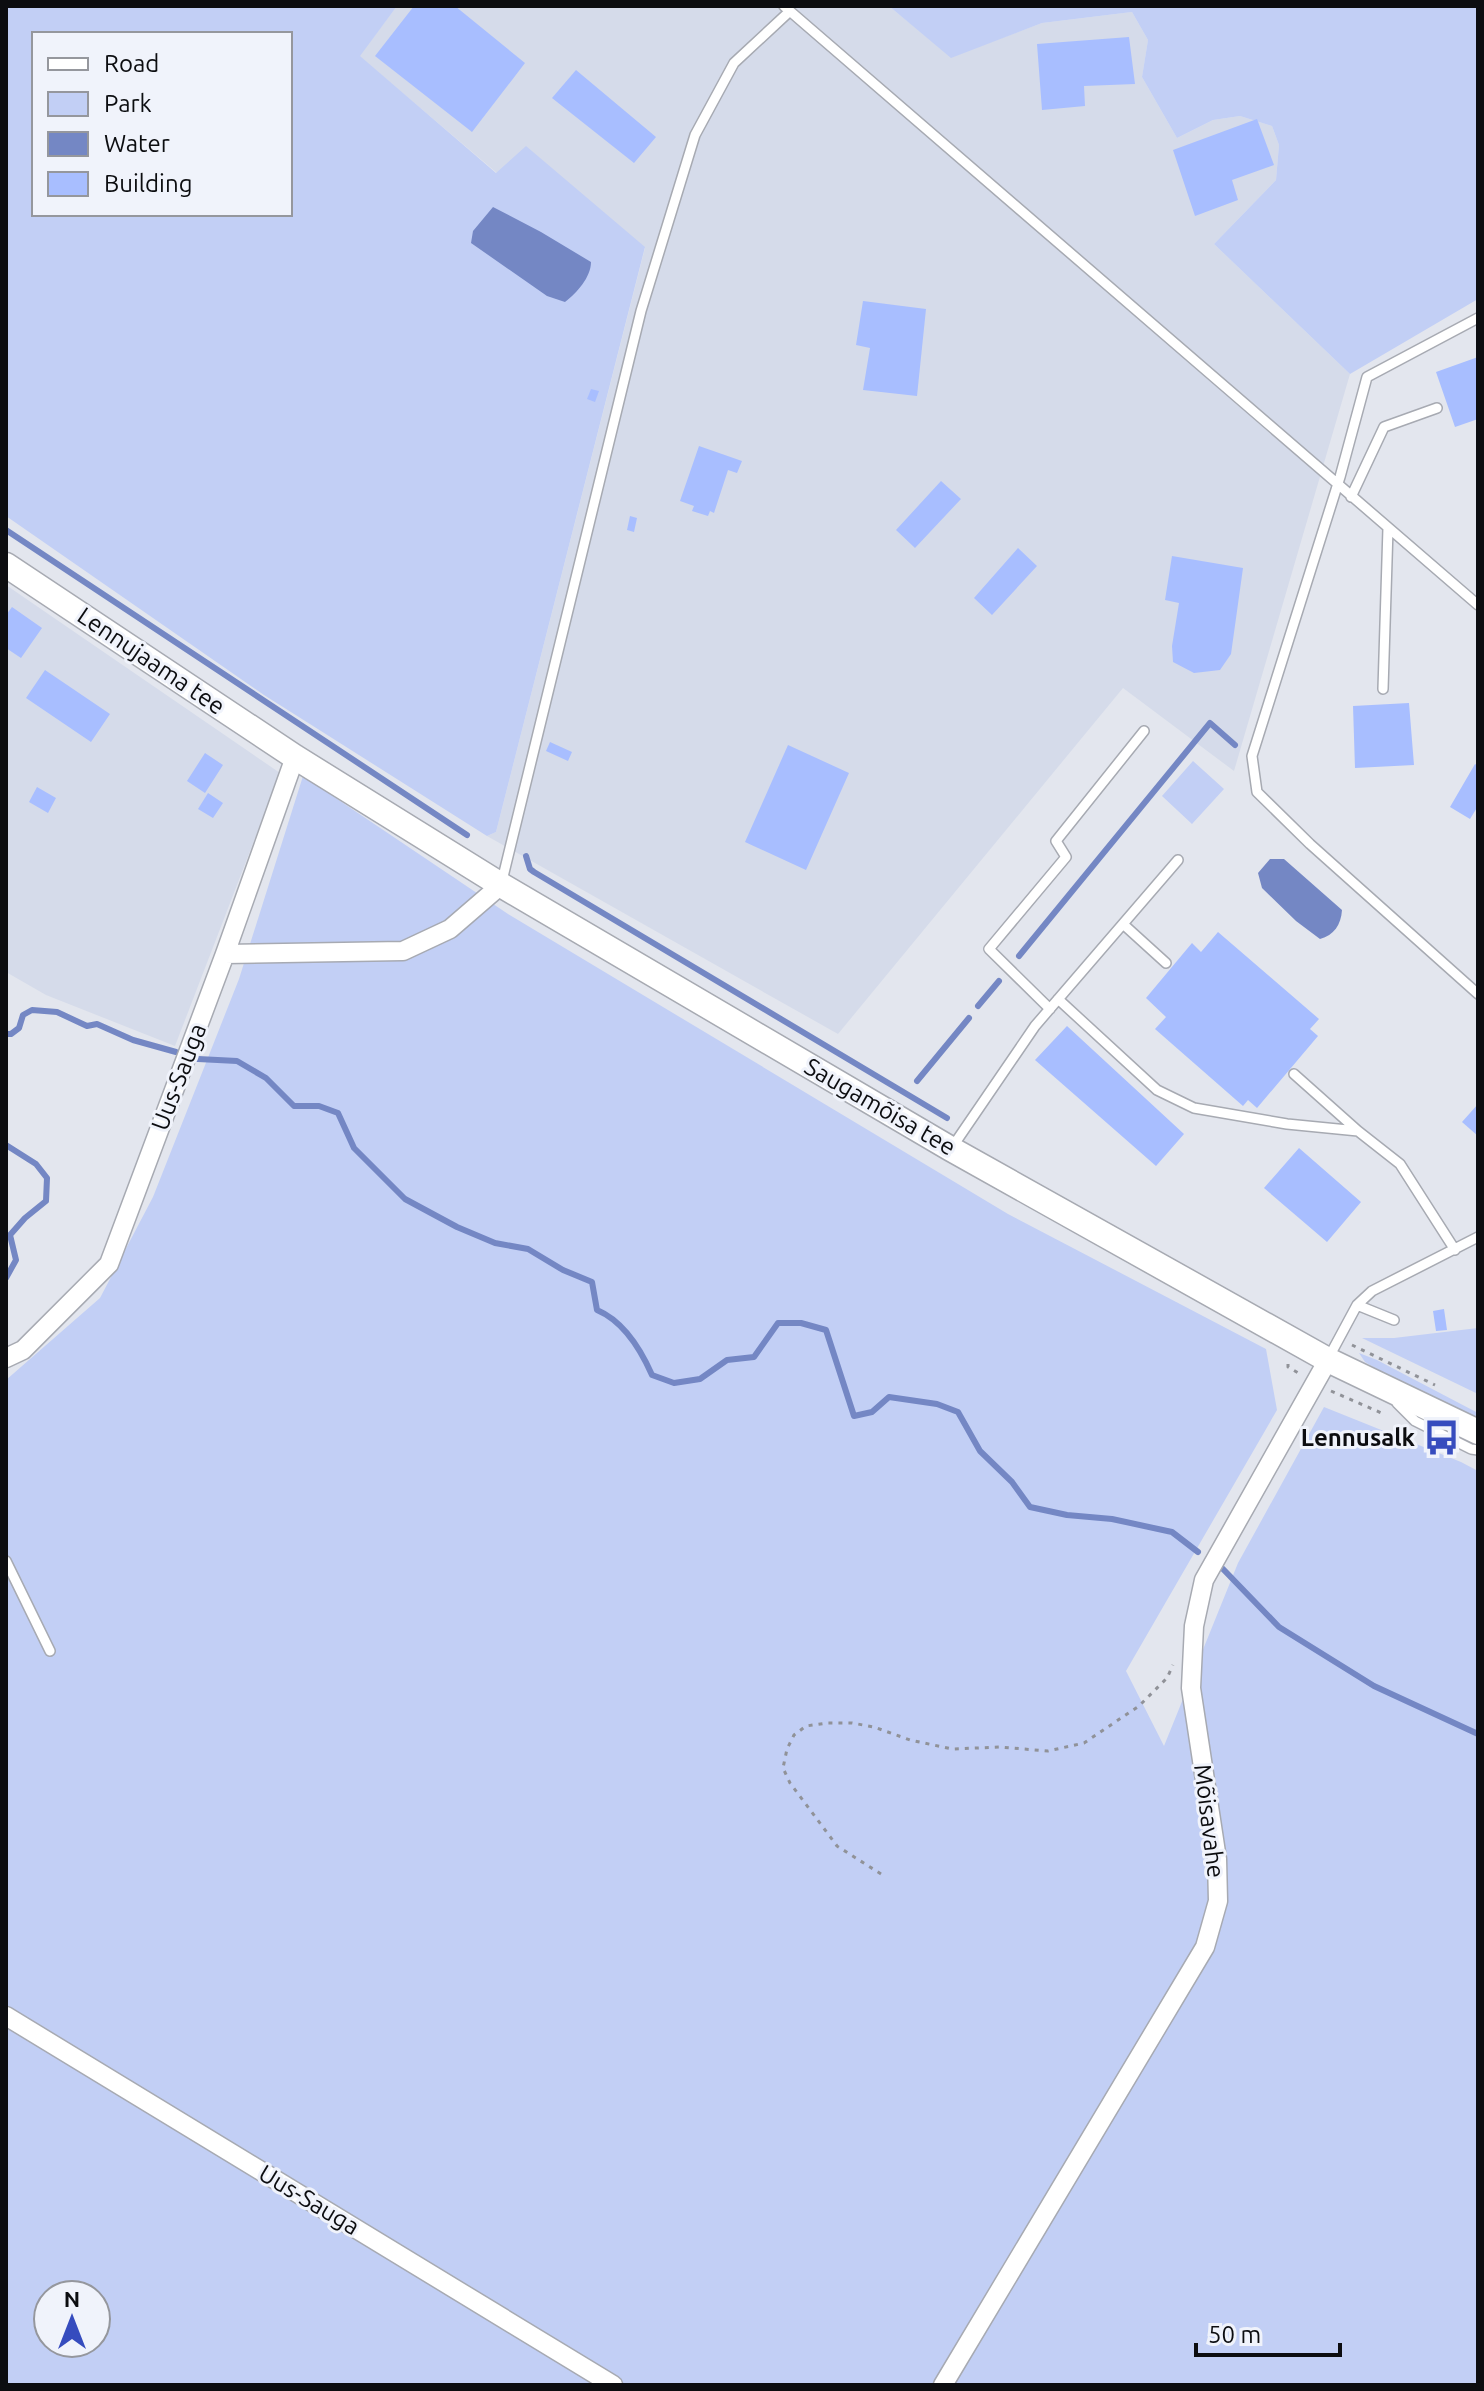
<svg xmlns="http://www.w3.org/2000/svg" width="1484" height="2391" viewBox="0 0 1484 2391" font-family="Ubuntu,sans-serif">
	<rect width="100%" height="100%" fill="#e3e6ee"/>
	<path fill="#d5dbea" d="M 397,6 L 889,6 L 951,57 L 1042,23 L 1132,12 L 1148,40 L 1142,77 L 1177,138 L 1213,120 L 1240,116 L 1272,126 L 1279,145 L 1276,180 L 1214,244 L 1350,374 L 1234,771 L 1123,688 L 838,1034 L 487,836 L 496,832 L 645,248 L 497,173 L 359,56 Z
		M 6,585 L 280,773 L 175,1046 L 46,995 L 6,972 Z"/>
	<path fill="#c2cff5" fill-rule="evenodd" d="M 6,6 L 397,6 L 360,56 L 496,173 L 526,146 L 645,247 L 496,832 L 487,836 L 264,695 L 6,516 ZM 34,34 L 290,34 L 290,214 L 34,214 Z
		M 889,6 L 1478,6 L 1478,299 L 1350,374 L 1214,244 L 1276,180 L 1279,145 L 1272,126 L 1240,116 L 1213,120 L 1177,138 L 1142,77 L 1148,40 L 1132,12 L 1042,23 L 951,58 Z
		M 1193,761 L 1224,789 L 1192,824 L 1162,796 Z
		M 303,776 L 508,914 L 1008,1214 L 1266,1349 L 1277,1410 L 1126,1671 L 1164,1746 L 1238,1563 L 1324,1407 L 1461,1462 L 1478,1471 L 1478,2385 L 6,2385 L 6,1380 L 100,1298 L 153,1197 L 239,979 ZM 48,2295 L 96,2295 L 96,2343 L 48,2343 Z
		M 1478,1328 L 1478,1394 L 1362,1338 L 1394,1338 Z
		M 1359,1353 L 1377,1360 L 1478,1413 L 1478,1419 L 1380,1371 L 1365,1362 Z"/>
	<path fill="#7487c4" d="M 493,207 L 541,232 L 591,262 C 591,277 577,293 565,302 L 547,296 L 471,243 L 473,231 Z
		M 1270,859 L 1284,859 L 1342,910 C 1341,925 1334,935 1320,939 L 1296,921 L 1262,888 L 1258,873 Z"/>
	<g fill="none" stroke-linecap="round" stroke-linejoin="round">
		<path stroke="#7487c4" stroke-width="6" d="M 6,530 L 467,835
			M 526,856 L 530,869 L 534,872 L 947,1118
			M 1019,956 L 1210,723 L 1235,745
			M 978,1006 L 999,981
			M 6,1034 L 11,1034 L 19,1028 L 23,1015 L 32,1010 L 57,1012 L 87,1026 L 97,1024 L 133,1040 L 176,1052
			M 198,1059 L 237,1061 L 266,1078 L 294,1106 L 319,1106 L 338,1113 L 354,1148 L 405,1199 L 457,1227 L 495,1243 L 528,1249 L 563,1270 L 592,1282 L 597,1310 C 623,1321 641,1350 652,1375 L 674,1383 L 700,1379 L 727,1360 L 754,1357 L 778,1323 L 801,1323 L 826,1330 L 854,1416 L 872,1412 L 889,1397 L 937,1404 L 958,1412 L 980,1451 L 1012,1482 L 1030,1507 L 1067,1515 L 1112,1519 L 1172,1532 L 1198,1552
			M 917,1081 L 969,1018
			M 6,1145 L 36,1164 L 47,1178 L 46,1201 L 25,1218 L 10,1235 L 16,1260 L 6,1278
			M 1223,1569 L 1279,1627 L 1374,1686 L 1478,1734"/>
	</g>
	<path fill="#a8beff" d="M 414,6 L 455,6 L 525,63 L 472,132 L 375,56 Z
		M 1129,37 L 1135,84 L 1084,86 L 1085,106 L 1042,110 L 1037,44 Z
		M 576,70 L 656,137 L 634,163 L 552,98 Z
		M 1257,119 L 1274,165 L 1232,180 L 1238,200 L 1195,216 L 1173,150 Z
		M 863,301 L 926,309 L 917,396 L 863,390 L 870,348 L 856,345 Z
		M 1478,357 L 1478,419 L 1455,427 L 1436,372 Z
		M 591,389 L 599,391 L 595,402 L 587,399 Z
		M 699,446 L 742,461 L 737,473 L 728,470 L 714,513 L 710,511 L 708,516 L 692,511 L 694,506 L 680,501 Z
		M 941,481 L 961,499 L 915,548 L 896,530 Z
		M 630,516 L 637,518 L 634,532 L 627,530 Z
		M 1018,548 L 1037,566 L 992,615 L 974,598 Z
		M 1172,556 L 1243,568 L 1231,654 L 1220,670 L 1194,673 L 1173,662 L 1172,646 L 1179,603 L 1165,600 Z
		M 12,607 L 42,628 L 21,658 L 6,648 L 6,615 Z
		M 45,670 L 110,714 L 91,742 L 26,698 Z
		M 1409,703 L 1414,765 L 1355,768 L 1353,706 Z
		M 550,742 L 572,752 L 568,761 L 546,751 Z
		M 788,745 L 849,773 L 806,870 L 745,842 Z
		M 205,753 L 223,765 L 205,793 L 187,781 Z
		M 1475,764 L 1478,766 L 1478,806 L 1470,819 L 1450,807 Z
		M 37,787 L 56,798 L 48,813 L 29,802 Z
		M 208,793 L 223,803 L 213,818 L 198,809 Z
		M 1218,932 L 1319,1019 L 1310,1029 L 1318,1036 L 1257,1108 L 1248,1100 L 1243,1106 L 1155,1029 L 1166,1017 L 1146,998 L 1192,943 L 1201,952 Z
		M 1067,1026 L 1184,1134 L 1156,1166 L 1035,1060 Z
		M 1478,1104 L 1478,1136 L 1462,1122 Z
		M 1299,1148 L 1361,1202 L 1327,1242 L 1264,1188 Z
		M 1444,1309 L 1447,1330 L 1436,1331 L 1433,1311 Z"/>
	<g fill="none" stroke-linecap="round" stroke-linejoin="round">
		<defs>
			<path id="service" d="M 784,6 L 1478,605
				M 1478,318 L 1367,377 L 1340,477 L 1252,756 L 1257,792 L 1310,844 L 1478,994
				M 1351,497 L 1384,427 L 1437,408
				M 1383,689 L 1388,528
				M 501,885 L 641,311 L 695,135 L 734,63 L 790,11
				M 1123,924 L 1166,963
				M 1058,999 L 1157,1090 L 1194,1108 L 1287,1124 L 1358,1131
				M 1050,1009 L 989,949 L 1066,857 L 1056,841 L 1144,731
				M 1294,1074 L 1358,1131 L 1400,1164 L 1455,1250
				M 953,1146 L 1035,1026 L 1178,860
				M 1357,1305 L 1394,1320
				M 1329,1357 L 1357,1305 L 1372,1291 L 1478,1237
				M 1397,1403 L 1415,1421 L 1471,1449 L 1478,1450
				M 6,1561 L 50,1651"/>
			<path id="minor" d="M 225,954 L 403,951 L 450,929 L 501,885
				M 6,1358 L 23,1350 L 109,1264 L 225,954 L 295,757
				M 6,2016 L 613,2385
				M 943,2385 L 1205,1947 L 1218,1901 L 1217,1859 L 1191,1688 L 1194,1626 L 1204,1580 L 1328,1360"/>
			<path id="tertiary" d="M 6,565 L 295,757 L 501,885 L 951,1149 L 1328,1360 L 1478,1432"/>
		</defs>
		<use href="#service" stroke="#a7aab2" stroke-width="12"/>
		<use href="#minor" stroke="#a7aab2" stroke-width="21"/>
		<use href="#tertiary" stroke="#a7aab2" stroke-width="27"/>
		<path stroke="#909298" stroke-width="3" stroke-dasharray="4 6" stroke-linecap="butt" d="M 1352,1345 L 1435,1385
			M 1288,1364 L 1288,1367 L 1300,1374
			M 1331,1391 L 1386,1415
			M 881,1874 L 837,1846 L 790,1783 L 783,1768 L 787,1749 L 794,1735 L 806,1726 L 827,1723 L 852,1723 L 874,1727 L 910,1740 L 952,1749 L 1000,1747 L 1048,1751 L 1084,1743 L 1139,1706 L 1167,1678 L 1173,1665"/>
		<use href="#service" stroke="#fff" stroke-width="9"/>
		<use href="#minor" stroke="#fff" stroke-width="18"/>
		<use href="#tertiary" stroke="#fff" stroke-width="24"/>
	</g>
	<defs>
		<symbol id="bus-bare" viewBox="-9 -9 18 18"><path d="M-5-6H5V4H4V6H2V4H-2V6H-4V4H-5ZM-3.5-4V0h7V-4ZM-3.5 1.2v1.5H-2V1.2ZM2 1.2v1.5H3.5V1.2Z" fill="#364cbe" stroke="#f0f3fb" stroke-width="2.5" paint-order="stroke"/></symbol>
	</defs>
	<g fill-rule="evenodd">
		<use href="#bus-bare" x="1416" y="1412" width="51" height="51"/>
	</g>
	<g text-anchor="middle" stroke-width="6" stroke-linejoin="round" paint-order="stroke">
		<g font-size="24" fill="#0c0d10" stroke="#f0f3fb">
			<text transform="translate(151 661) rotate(34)" y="8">Lennujaama tee</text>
			<text transform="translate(179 1077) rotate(-69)" y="8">Uus-Sauga</text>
			<text transform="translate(880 1107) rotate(30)" y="8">Saugamõisa tee</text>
			<text transform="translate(1209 1821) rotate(83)" y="8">Mõisavahe</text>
			<text transform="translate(309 2200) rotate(31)" y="8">Uus-Sauga</text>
		</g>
		<g font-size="24" font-weight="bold" fill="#0c0d10" stroke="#f0f3fb" text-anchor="end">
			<text x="1415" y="1446">Lennusalk</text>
		</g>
	</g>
	<rect width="1484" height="2391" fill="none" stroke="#0c0d10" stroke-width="16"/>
	<rect x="32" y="32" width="260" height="184" fill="#f0f3fb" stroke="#95979d" stroke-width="2"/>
	<rect x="48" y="58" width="40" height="12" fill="#ffffff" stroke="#95979d" stroke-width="2"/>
	<text x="104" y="72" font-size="24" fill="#0c0d10">Road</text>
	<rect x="48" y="92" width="40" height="24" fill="#c2cff5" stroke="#95979d" stroke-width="2"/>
	<text x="104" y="112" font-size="24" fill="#0c0d10">Park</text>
	<rect x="48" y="132" width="40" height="24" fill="#7487c4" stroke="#95979d" stroke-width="2"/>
	<text x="104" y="152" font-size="24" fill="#0c0d10">Water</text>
	<rect x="48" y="172" width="40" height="24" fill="#a8beff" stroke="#95979d" stroke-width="2"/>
	<text x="104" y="192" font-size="24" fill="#0c0d10">Building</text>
	<g transform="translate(72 2319)"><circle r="38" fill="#f0f3fb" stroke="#95979d" stroke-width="2"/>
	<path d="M0-6L14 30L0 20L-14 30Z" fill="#364cbe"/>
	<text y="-12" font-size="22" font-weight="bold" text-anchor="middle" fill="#0c0d10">N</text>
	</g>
	<path d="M1196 2343v12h144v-12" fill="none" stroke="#0c0d10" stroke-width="4"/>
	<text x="1208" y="2343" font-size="24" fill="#0c0d10" stroke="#f0f3fb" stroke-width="6" paint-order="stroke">50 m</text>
</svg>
